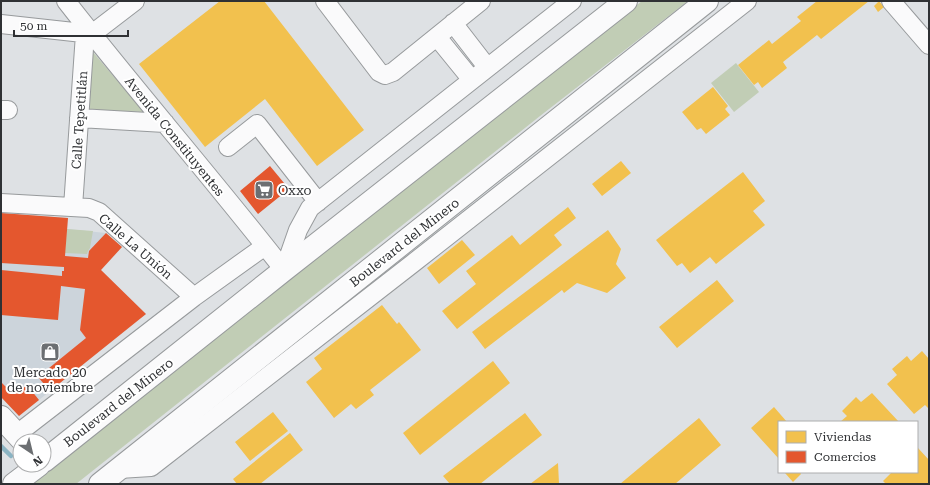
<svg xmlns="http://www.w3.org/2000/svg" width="930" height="485" viewBox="0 0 930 485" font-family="'Roboto Serif',serif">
	<rect width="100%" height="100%" fill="#dee1e4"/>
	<path fill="#ccd4db" d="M 1,213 L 68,218 L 67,229 L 106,233 L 122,247 L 101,270 L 146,314 L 19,416 L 1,397 Z"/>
	<path fill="#c1cdb5" d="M 642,1 L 688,1 L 540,116 L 76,484 L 27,484 Z
		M 92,51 L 144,112 L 87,110 Z
		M 736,63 L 759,92 L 734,112 L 711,83 Z
		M 67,229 L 93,231 L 90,248 L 88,251 L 87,254 L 65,253 Z"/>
	<path fill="#f2c14e" d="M 220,1 L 264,1 L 364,130 L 317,166 L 265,99 L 205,147 L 139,64 Z
		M 817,1 L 869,1 L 821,39 L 817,35 L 783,62 L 787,68 L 762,88 L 758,82 L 754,85 L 738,65 L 769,40 L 772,44 L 801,21 L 797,17 Z
		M 879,1 L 884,7 L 878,12 L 874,6 Z
		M 713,87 L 728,106 L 725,109 L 730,115 L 706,134 L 701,128 L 697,130 L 682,112 Z
		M 621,161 L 631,173 L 602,196 L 592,184 Z
		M 743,172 L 765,201 L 753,211 L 765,225 L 716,264 L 710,257 L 690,273 L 682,263 L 677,266 L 656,240 Z
		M 568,207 L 576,218 L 554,235 L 562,245 L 457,329 L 442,311 L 476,284 L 466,271 L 512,235 L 520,245 Z
		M 608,230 L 621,249 L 616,264 L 626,278 L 607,293 L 577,283 L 564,293 L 562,290 L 485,349 L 472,332 Z
		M 462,240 L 475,255 L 439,284 L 427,268 Z
		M 717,280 L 734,301 L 677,348 L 659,327 Z
		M 382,305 L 397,324 L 399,322 L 421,350 L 370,390 L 374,395 L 356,409 L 351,404 L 334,418 L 306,382 L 322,369 L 314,358 Z
		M 922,351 L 929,359 L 929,409 L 925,405 L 914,414 L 887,384 L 897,375 L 892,369 L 907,356 L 911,361 Z
		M 493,361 L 510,383 L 420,455 L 403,433 Z
		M 872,393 L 899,422 L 840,422 L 847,416 L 842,411 L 856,397 L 861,402 Z
		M 774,407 L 787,422 L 779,422 L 779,459 L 751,428 Z
		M 273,412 L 288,431 L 250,461 L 235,442 Z
		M 525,413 L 542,435 L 480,484 L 450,484 L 443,476 Z
		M 699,418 L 721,445 L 675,484 L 620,484 Z
		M 290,433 L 303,450 L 260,484 L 237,484 L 233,479 Z
		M 917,448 L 918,448 L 929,460 L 929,484 L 886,484 L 883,481 L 892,472 L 917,472 Z
		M 558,463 L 559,484 L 530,484 Z
		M 785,472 L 800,472 L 801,474 L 793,482 L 785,473 Z"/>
	<path fill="#e4572e" d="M 270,166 L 289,189 L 258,214 L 240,191 Z
		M 1,213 L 68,218 L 65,256 L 88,258 L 89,251 L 106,233 L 122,247 L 101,270 L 146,314 L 50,391 L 38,377 L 86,338 L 80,330 L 85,289 L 61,286 L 58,320 L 1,315 L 1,270 L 62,276 L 62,271 L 64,271 L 64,267 L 1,263 Z
		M 1,382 L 6,387 L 21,390 L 27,385 L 39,400 L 19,416 L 1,397 Z"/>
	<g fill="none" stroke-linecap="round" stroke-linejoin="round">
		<path stroke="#8bb4c3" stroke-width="4.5" d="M 1,446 L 11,456"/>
		<defs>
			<path id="minor" d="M 66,1 C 137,92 213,179 284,270
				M 325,1 L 379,72 L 385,75 L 393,72 L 481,1
				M 891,1 L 929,45
				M 453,23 L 487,67
				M 1,24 L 92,34 L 135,1
				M 437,37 L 472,80
				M 1,110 L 8,110
				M 79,118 L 165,123
				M 228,147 L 257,124 L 318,202
				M 1,203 L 89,208 L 99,212 L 194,297
				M 73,207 L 85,34
				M 284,270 L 298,230 L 310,208 L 572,1
				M 17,434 L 194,297 L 265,246
				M 119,469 L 151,467 L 412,264 L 747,1"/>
			<path id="major" d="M 1,417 L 23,441
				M 44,461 L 284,270 L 626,1
				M 14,484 L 39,465
				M 100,484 L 707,1"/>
		</defs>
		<use href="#minor" stroke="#979a9c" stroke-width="20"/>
		<use href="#major" stroke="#979a9c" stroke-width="24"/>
		<use href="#minor" stroke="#fafafb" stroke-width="18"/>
		<use href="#major" stroke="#fafafb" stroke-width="22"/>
	</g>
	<defs>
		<symbol id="supermarket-square" viewBox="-11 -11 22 22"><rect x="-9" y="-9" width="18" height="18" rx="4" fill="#6c6f72" stroke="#fff"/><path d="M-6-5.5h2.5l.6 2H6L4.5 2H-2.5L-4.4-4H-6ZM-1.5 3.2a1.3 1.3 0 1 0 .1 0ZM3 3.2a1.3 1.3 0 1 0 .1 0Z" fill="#fff"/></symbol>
		<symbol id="shop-square" viewBox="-11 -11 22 22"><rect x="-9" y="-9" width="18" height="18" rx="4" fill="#6c6f72" stroke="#fff"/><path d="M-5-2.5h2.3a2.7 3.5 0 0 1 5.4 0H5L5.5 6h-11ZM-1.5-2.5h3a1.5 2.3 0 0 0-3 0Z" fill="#fff"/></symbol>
	</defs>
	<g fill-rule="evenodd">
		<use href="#supermarket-square" x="253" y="179" width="22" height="22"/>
		<use href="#shop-square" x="39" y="341" width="22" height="22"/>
	</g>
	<g text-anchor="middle" stroke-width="4" stroke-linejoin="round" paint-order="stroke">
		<g font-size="13" fill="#2f3134" stroke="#fff">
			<text transform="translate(79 120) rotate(-86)" y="5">Calle Tepetitlán</text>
			<text transform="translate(175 136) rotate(51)" y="5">Avenida Constituyentes</text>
			<text transform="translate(404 242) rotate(-38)" y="5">Boulevard del Minero</text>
			<text transform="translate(136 246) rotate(41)" y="5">Calle La Unión</text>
			<text transform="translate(118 402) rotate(-38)" y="5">Boulevard del Minero</text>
		</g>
		<g font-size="13" fill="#2f3134" stroke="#fff" text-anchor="start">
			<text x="278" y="195">Oxxo</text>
			<text x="50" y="377" text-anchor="middle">Mercado 20<tspan x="50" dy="15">de noviembre</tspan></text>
		</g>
	</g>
	<rect width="930" height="485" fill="none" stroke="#2f3134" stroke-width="4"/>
	<rect x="778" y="421" width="140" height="52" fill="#ffffff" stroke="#acadae"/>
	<rect x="786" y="431" width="20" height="12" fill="#f2c14e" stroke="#acadae"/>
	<text x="814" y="441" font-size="12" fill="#2f3134">Viviendas</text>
	<rect x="786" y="451" width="20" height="12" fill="#e4572e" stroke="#acadae"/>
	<text x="814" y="461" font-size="12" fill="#2f3134">Comercios</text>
	<g transform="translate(32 453) rotate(145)"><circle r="19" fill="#ffffff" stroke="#acadae"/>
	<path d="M0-3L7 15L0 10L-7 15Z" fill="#6c6f72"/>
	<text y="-6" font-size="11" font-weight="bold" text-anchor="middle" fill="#2f3134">N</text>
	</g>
	<path d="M14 30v6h114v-6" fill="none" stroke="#2f3134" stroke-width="2"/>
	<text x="20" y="30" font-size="12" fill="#2f3134" stroke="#ffffff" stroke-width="3" paint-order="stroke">50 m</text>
</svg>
